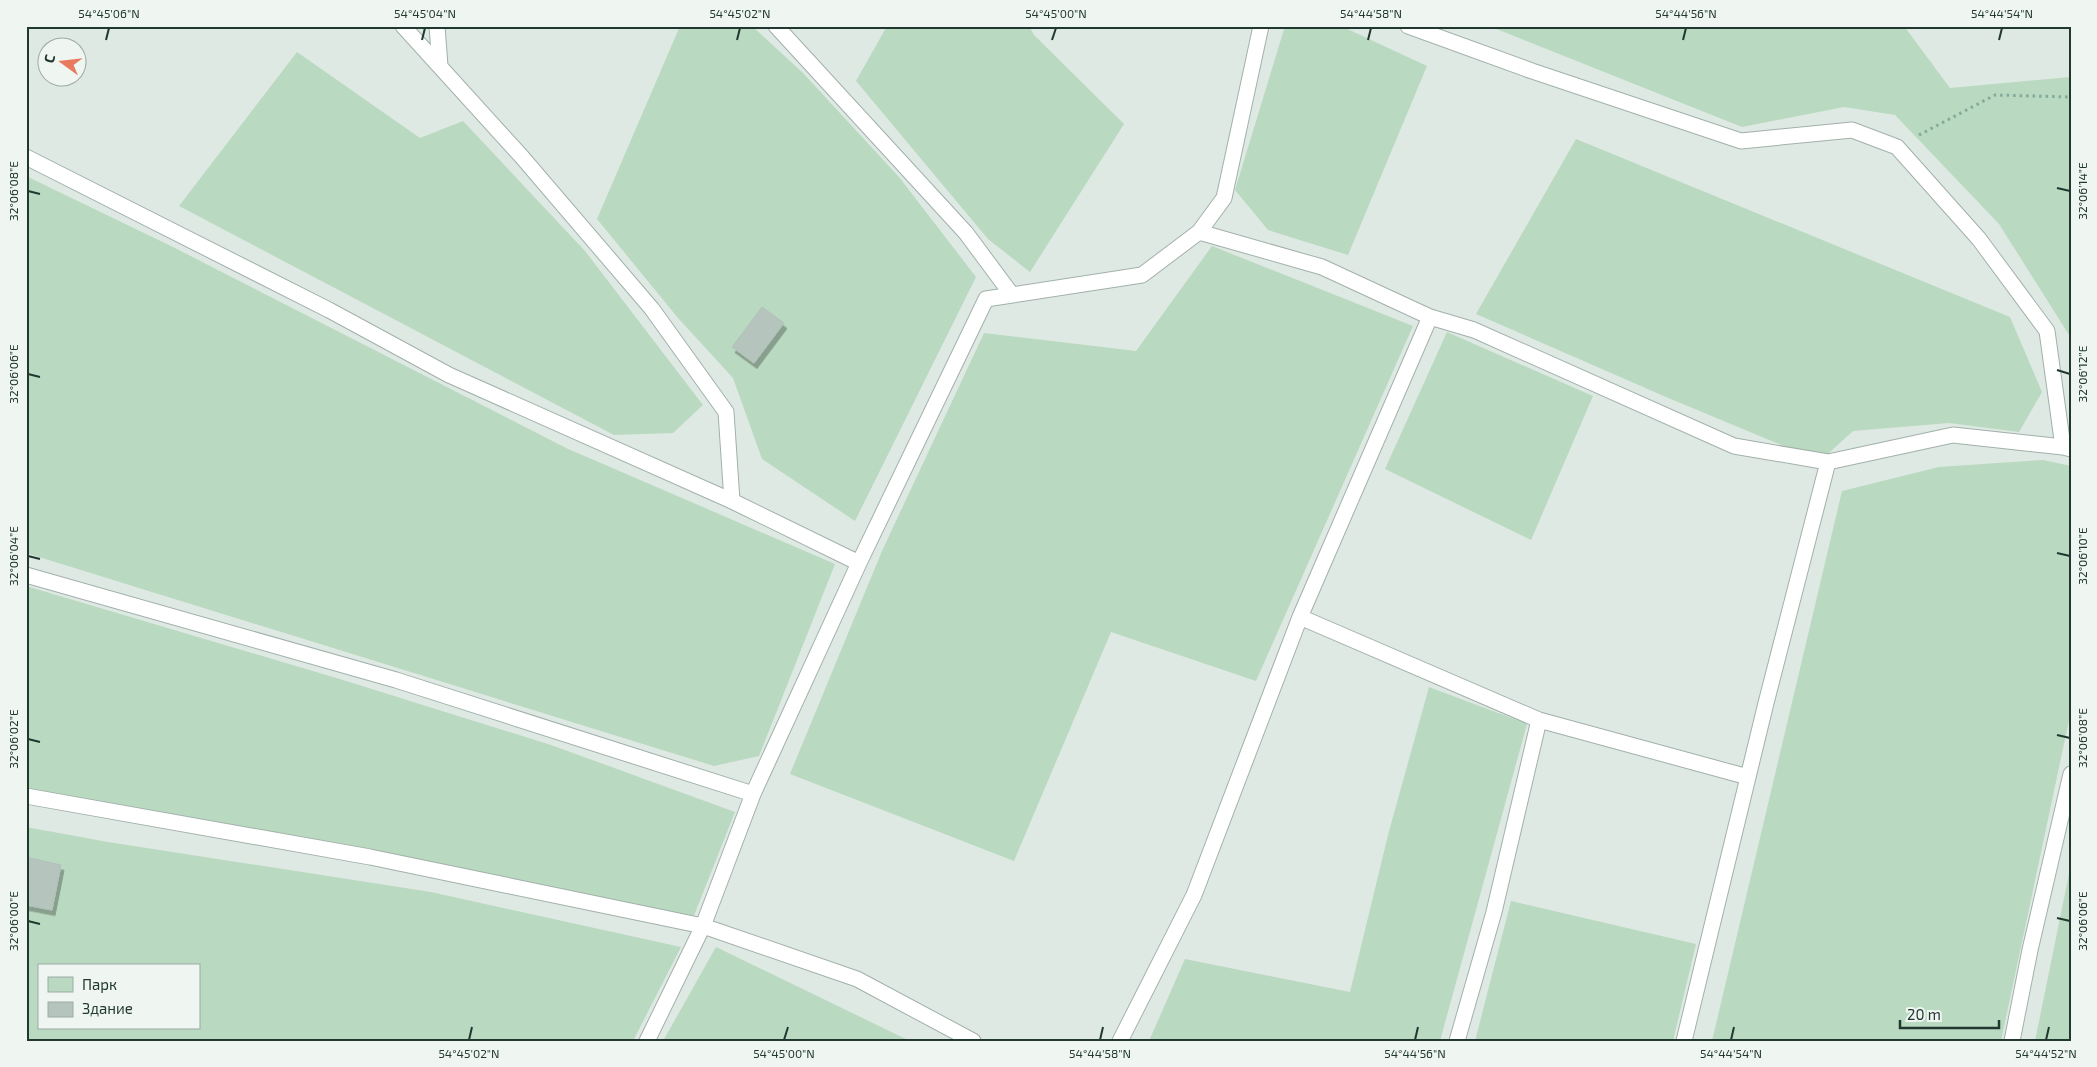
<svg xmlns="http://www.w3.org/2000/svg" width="2097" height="1067" viewBox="0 0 2097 1067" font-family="'Exo 2',sans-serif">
	<defs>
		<filter id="shadow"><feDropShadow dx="3" dy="5.5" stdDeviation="0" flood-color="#0004"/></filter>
	</defs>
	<rect width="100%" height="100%" fill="#dfe9e4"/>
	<path fill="#b9d9c0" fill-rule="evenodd" d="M 680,26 L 752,26 L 803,73 L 899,177 L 976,277 L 855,521 L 762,459 L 733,378 L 678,318 L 597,219 Z
		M 887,26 L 1029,26 L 1034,35 L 1124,124 L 1030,272 L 988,239 L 856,81 Z
		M 1285,26 L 1341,26 L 1427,66 L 1348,255 L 1268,230 L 1235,190 Z
		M 1489,26 L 1904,26 L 1950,88 L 2071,77 L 2071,338 L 1999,224 L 1895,115 L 1844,107 L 1742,127 Z
		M 297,52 L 420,138 L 463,121 L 585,251 L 703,405 L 673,433 L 614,435 L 179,206 Z
		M 1576,139 L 2010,317 L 2042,392 L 2019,432 L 1949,423 L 1853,431 L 1820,461 L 1666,397 L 1476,314 Z
		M 26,176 L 173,247 L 566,448 L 835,564 L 759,756 L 714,766 L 26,553 Z
		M 1212,246 L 1413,326 L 1256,681 L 1111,632 L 1014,861 L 790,774 L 882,551 L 984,333 L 1136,351 Z
		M 1447,332 L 1593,396 L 1531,540 L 1385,469 Z
		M 2043,460 L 2071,466 L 2071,711 L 2001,1041 L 1712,1041 L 1842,491 L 1939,467 Z
		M 26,586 L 343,680 L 551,745 L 735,812 L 693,918 L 26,801 Z
		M 1429,687 L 1527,724 L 1440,1041 L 1149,1041 L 1185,959 L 1350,992 L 1388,835 Z
		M 26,827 L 108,842 L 431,892 L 681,947 L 633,1041 L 26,1041 ZM 39,966 L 199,966 L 199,1028 L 39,1028 Z
		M 2071,864 L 2071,1041 L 2035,1041 Z
		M 1511,901 L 1696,944 L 1673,1041 L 1475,1041 Z
		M 716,947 L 910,1041 L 663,1041 Z"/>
	<path fill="#b5c4bd" stroke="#b2c2bb" filter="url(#shadow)" d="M 762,307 L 784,323 L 754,363 L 732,347 Z
		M 26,857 L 61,865 L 52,910 L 26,905 Z"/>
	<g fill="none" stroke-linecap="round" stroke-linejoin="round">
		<defs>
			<path id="service" d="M 403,26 L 522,157 L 652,309 L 726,412 L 732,501
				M 437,26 L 440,66
				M 776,26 L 966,233 L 1012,295
				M 1408,26 L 1532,71 L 1741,141 L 1852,130 L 1897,147 L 1979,239 L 2047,331 L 2063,447 L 2071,449
				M 26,157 L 329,310 L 449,375 L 732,501 L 859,563
				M 1199,232 L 1322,267 L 1430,317 L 1474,330 L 1734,446 L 1828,462 L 1953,435 L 2063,447
				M 26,575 L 396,680 L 753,794
				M 1300,617 L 1539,720
				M 26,796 L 370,857 L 703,926 L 647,1041
				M 973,1041 L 857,979 L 703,926 L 753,794 L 859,563 L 986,299 L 1142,275 L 1199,232 L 1224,198 L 1261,26
				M 1120,1041 L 1194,895 L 1300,617 L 1430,317
				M 1457,1041 L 1494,912 L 1539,720 L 1748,777
				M 1684,1041 L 1766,703 L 1828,462
				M 2012,1041 L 2030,950 L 2071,774"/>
		</defs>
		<use href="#service" stroke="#a2b0ab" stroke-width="17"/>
		<path stroke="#82ab9c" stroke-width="3" stroke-dasharray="2.5 4" stroke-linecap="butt" d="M 1919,135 L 1995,95 L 2071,97"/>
		<use href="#service" stroke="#fff" stroke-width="15"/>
	</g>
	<path fill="none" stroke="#213831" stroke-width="2" d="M 106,40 L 109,28M 422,40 L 425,28M 737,40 L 740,28M 1052,40 L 1056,28M 1368,40 L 1371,28M 1683,40 L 1686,28M 1999,40 L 2002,28M 2057,188 L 2070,191M 28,191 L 40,194M 2057,370 L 2070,374M 28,374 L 40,377M 2057,553 L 2070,556M 28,556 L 40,559M 2057,735 L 2070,738M 28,739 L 40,742M 2057,918 L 2070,921M 28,921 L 40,924M 469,1040 L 472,1027M 784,1040 L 788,1027M 1100,1040 L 1103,1027M 1415,1040 L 1418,1027M 1731,1040 L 1734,1027M 2046,1040 L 2049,1027"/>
	<rect width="2097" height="1067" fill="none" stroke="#eff6f2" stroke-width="55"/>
	<rect x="38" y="964" width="162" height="65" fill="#eff6f2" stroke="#9daaa5"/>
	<rect x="48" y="977" width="25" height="15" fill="#b9d9c0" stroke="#9daaa5"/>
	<text x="82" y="990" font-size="15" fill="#213831">Парк</text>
	<rect x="48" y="1002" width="25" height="15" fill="#b5c4bd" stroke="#9daaa5"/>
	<text x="82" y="1014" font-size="15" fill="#213831">Здание</text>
	<g transform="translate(62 62) rotate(285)"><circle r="24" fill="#eff6f2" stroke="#9daaa5"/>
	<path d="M0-4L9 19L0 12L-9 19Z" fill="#e87a5f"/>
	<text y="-8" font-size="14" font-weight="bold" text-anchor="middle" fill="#213831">С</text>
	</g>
	<path d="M1900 1020v8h99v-8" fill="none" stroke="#213831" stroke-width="2.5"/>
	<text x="1907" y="1020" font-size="15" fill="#213831" stroke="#eff6f2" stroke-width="4" paint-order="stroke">20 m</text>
	<rect x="28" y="28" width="2042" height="1012" fill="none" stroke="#213831" stroke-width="2"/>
	<g font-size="12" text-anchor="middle" fill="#213831">
		<text x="109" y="18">54°45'06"N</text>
		<text x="425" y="18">54°45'04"N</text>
		<text x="740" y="18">54°45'02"N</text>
		<text x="1056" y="18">54°45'00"N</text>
		<text x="1371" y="18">54°44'58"N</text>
		<text x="1686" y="18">54°44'56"N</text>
		<text x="2002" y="18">54°44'54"N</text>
		<text transform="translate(2083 191) rotate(-90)" y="4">32°06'14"E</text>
		<text transform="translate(14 191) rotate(-90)" y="4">32°06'08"E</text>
		<text transform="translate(2083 374) rotate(-90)" y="4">32°06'12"E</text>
		<text transform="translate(14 374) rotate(-90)" y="4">32°06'06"E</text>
		<text transform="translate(2083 556) rotate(-90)" y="4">32°06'10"E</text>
		<text transform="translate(14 556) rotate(-90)" y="4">32°06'04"E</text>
		<text transform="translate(2083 738) rotate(-90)" y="4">32°06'08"E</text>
		<text transform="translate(14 739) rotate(-90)" y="4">32°06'02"E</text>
		<text transform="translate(2083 921) rotate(-90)" y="4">32°06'06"E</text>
		<text transform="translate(14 921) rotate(-90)" y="4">32°06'00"E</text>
		<text x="469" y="1058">54°45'02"N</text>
		<text x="784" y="1058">54°45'00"N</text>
		<text x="1100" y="1058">54°44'58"N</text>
		<text x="1415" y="1058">54°44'56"N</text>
		<text x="1731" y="1058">54°44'54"N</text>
		<text x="2046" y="1058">54°44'52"N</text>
	</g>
</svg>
